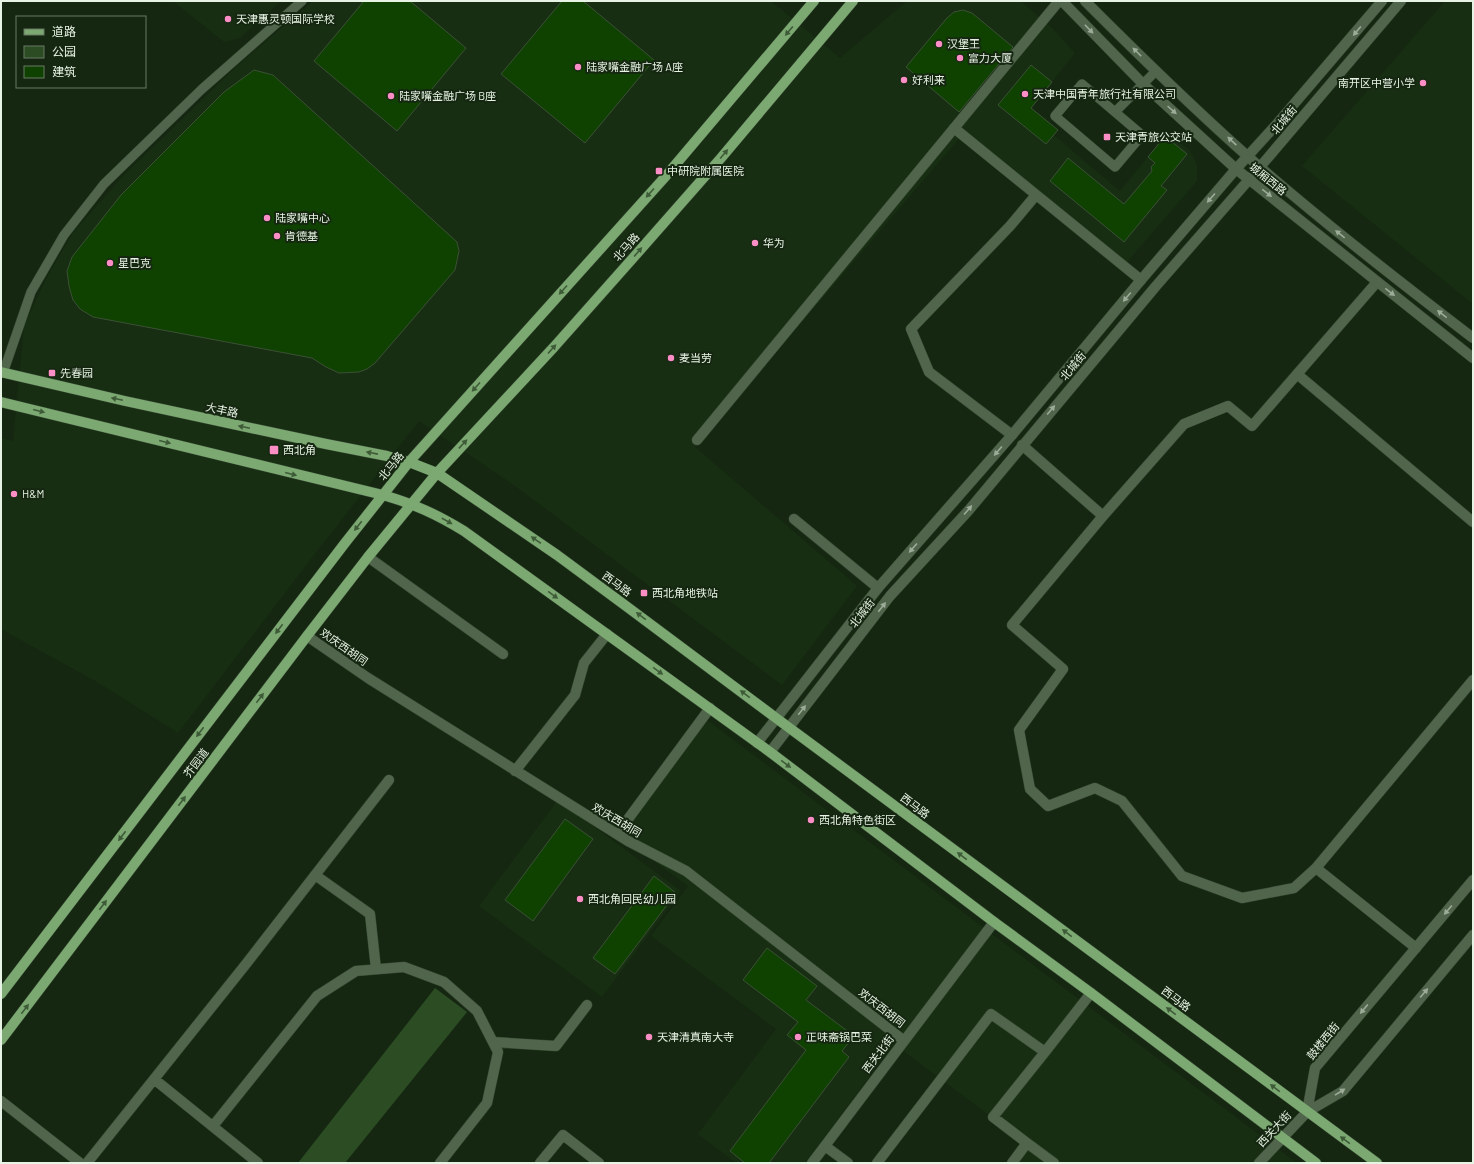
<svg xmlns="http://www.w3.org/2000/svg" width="1474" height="1164" viewBox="0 0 1474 1164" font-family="Barlow,'Noto Sans SC',sans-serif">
	<rect width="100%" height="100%" fill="#152711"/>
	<path fill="#172e12" d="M 173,1 L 281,1 L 240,38 L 224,42 Z
		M 313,1 L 771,1 L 840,58 L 907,1 L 1021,1 L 1052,28 L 1075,53 L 1031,108 L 1058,130 L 1054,135 L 1120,191 L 1168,132 L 1190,151 L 1197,165 L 1197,181 L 1127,262 L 964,133 L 695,447 L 857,586 L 782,685 L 515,486 L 419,421 L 314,555 L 178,733 L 97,682 L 1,629 L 1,438 L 13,441 L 24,326 L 47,277 L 73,233 L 123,176 L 236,67 Z
		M 1445,1 L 1473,1 L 1473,304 L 1302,166 Z
		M 707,720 L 1297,1163 L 1010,1163 L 1025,1142 L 894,1044 L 805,1163 L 736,1163 L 698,1134 L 776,1029 L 651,936 L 688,886 L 620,836 Z
		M 558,800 L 681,891 L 602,997 L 479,906 Z"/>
	<path fill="#2c4d24" d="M 435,988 L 467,1012 L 345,1163 L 298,1163 Z"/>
	<path fill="#0f4200" stroke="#3c5037" d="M 364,1 L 410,1 L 466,48 L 397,131 L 314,61 Z
		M 562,1 L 583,1 L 654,60 L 585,143 L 501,74 Z
		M 963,10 L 972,13 L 1013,47 L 959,112 L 906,67 L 947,18 L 954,12 Z
		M 1031,65 L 1052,82 L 1031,108 L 1058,130 L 1046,144 L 998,105 Z
		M 254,70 L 273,75 L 457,242 L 459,251 L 455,270 L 375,363 L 367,369 L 359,372 L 339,373 L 326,367 L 312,358 L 93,317 L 80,309 L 73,300 L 69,286 L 67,271 L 72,257 L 121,195 L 224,92 Z
		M 1165,136 L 1187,154 L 1161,186 L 1167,190 L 1124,242 L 1050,181 L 1068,158 L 1124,204 L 1152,171 L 1151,167 L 1155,163 L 1148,157 Z
		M 565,819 L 593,839 L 533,921 L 505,900 Z
		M 654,876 L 676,893 L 615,974 L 593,958 Z
		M 767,948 L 817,986 L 806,1000 L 854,1036 L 842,1051 L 849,1057 L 769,1163 L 745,1163 L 730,1151 L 806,1050 L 787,1035 L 798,1022 L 743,980 Z"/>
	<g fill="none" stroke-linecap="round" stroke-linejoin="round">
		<defs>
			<path id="service" d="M 1082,84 L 1142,135 L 1115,167 L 1055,116 Z
				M 1115,112 L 1156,71
				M 3,373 L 31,292 L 64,235 L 104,184 L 202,89 L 302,1"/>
			<path id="minor" d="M 954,128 L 1141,280
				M 1297,374 L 1473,522
				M 1012,435 L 929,372 L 911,329 L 1010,226 L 1036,195
				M 697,440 L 1059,1
				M 1022,445 L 1103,516 L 1184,424 L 1228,406 L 1252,426 L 1377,282
				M 1103,516 L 1012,625 L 1063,669 L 1019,730 L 1030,789 L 1048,806 L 1095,788 L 1122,801 L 1182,876 L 1242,898 L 1294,888 L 1316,868 L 1473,680
				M 794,519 L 878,588
				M 368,557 L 503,654
				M 307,636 L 368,678 L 628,841 L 686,871 L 903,1040
				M 515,771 L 575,695 L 584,663 L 607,634
				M 617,834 L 710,708
				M 1316,868 L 1416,948
				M 315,875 L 370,914 L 376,969
				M 493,1042 L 556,1046 L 587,1005
				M 154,1079 L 258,1163
				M 1,1101 L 80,1163
				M 213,1126 L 317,996 L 356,971 L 404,967 L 444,982 L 477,1011 L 498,1052 L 487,1103 L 440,1163
				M 1027,1143 L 1054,1163
				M 825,1146 L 848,1163
				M 87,1163 L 246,964 L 389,780
				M 540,1163 L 563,1135 L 599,1163
				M 812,1163 L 994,922
				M 877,1163 L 991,1014 L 1045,1052 L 1091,993
				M 1012,1163 L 1027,1143 L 993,1117 L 1045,1052"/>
			<path id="tertiary" d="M 1062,1 L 1143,84 L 1236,169 L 1473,358
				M 1085,1 C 1142,58 1200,115 1261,168 C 1329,227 1401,283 1473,338
				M 757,743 L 878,588 L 1012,435 L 1141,280 L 1236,169 L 1276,125 L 1382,1
				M 770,752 L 890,596 L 969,510 L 1156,286 L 1260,167 L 1401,1
				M 1307,1112 L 1315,1068 L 1473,880
				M 1259,1163 L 1307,1112 L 1343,1091 L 1473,935"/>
			<path id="primary" d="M 1,372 L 125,401 L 326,444 L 387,456 L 409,462 L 437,473 L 557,555 L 626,606 L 776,718 L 1377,1163
				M 1,402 L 383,495 C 414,504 436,514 464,531 L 770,752 L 994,922 L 1091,993 L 1316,1163
				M 1,994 L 345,543 L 409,462 L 665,177 L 814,1
				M 1,1040 L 307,636 L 368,557 L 437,473 L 554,347 L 633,258 L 721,158 L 853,1"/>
		</defs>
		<use href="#service" stroke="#32442f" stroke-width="10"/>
		<use href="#minor" stroke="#32442f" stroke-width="11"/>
		<use href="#tertiary" stroke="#32442f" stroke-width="11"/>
		<use href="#primary" stroke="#32442f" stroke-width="11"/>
		<use href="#service" stroke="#50654b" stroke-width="9"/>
		<use href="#minor" stroke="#50654b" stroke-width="10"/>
		<use href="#tertiary" stroke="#50654b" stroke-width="10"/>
		<use href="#primary" stroke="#7ca872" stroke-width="10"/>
	</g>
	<defs><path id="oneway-solid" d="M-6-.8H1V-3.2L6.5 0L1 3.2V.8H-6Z"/></defs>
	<g fill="#9cac98">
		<use href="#oneway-solid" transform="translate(1089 29) rotate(46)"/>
		<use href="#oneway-solid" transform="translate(1357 31) rotate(130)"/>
		<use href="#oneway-solid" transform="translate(1137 52) rotate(-135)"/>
		<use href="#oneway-solid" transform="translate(1172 110) rotate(42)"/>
		<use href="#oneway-solid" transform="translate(1232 141) rotate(-137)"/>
		<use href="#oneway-solid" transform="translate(1267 193) rotate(38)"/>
		<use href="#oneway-solid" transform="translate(1211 198) rotate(131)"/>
		<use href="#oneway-solid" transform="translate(1340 234) rotate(-141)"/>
		<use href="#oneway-solid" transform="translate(1390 292) rotate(38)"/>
		<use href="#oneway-solid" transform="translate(1127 297) rotate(130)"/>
		<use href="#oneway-solid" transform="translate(1442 314) rotate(-142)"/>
		<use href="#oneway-solid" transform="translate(1051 410) rotate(-50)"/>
		<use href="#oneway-solid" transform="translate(998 451) rotate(131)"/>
		<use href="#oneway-solid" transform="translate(968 510) rotate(-49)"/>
		<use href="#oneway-solid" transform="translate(913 548) rotate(131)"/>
		<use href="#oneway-solid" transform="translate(882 607) rotate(-52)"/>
		<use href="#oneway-solid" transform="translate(802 710) rotate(-52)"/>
		<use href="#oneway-solid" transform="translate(1448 910) rotate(130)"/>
		<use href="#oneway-solid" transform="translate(1424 993) rotate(-50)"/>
		<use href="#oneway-solid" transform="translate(1364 1009) rotate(130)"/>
		<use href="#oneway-solid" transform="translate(1340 1092) rotate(-32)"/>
	</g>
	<g fill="#3e5b38">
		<use href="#oneway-solid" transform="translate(789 31) rotate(130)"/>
		<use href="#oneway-solid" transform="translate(724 154) rotate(-50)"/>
		<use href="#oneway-solid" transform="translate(650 193) rotate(132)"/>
		<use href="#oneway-solid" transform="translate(638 252) rotate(-49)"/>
		<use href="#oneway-solid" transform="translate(563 290) rotate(132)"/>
		<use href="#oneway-solid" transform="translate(552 349) rotate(-48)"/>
		<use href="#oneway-solid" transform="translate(476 387) rotate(132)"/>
		<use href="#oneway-solid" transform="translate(117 399) rotate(-168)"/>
		<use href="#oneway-solid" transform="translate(39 411) rotate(14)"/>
		<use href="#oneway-solid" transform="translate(244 427) rotate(-168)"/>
		<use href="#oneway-solid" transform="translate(165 442) rotate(14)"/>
		<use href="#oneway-solid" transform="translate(463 444) rotate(-47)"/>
		<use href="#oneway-solid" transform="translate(372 453) rotate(-169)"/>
		<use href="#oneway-solid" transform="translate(291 474) rotate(14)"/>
		<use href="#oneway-solid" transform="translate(447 521) rotate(29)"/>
		<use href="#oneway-solid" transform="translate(358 526) rotate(128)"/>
		<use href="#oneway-solid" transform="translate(536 540) rotate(-145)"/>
		<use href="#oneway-solid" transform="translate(553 595) rotate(36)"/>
		<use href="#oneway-solid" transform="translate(641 616) rotate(-143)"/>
		<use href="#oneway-solid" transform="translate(279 629) rotate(127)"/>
		<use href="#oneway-solid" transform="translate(658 671) rotate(36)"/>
		<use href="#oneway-solid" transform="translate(745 694) rotate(-143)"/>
		<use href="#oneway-solid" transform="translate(260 698) rotate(-53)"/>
		<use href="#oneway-solid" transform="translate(200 732) rotate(127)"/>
		<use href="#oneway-solid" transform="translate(786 764) rotate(37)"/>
		<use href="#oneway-solid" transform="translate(182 801) rotate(-53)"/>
		<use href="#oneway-solid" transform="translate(122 836) rotate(127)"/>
		<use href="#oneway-solid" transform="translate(962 856) rotate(-143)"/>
		<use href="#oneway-solid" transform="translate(103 905) rotate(-53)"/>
		<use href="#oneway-solid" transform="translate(1067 933) rotate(-143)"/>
		<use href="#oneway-solid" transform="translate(25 1009) rotate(-53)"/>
		<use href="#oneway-solid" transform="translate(1171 1011) rotate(-143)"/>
		<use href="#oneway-solid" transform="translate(1275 1088) rotate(-143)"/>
		<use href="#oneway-solid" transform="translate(1345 1140) rotate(-144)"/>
	</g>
	<g fill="#fb8fc5" stroke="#152711" stroke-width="1.5">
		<circle cx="228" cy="19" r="4"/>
		<circle cx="939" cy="44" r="4"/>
		<circle cx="960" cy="58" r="4"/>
		<circle cx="578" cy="67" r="4"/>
		<circle cx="904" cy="80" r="4"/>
		<circle cx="1423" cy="83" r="4"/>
		<circle cx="1025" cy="94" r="4"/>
		<circle cx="391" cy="96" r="4"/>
		<rect x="1103" y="133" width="8" height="8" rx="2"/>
		<rect x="655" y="167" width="8" height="8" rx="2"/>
		<circle cx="267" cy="218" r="4"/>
		<circle cx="277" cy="236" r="4"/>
		<circle cx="755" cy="243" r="4"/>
		<circle cx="110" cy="263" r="4"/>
		<circle cx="671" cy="358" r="4"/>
		<rect x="48" y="369" width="8" height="8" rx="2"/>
		<rect x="269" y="445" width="10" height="10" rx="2"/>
		<circle cx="14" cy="494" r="4"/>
		<rect x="640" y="589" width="8" height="8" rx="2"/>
		<circle cx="811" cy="820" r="4"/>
		<circle cx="580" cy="899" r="4"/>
		<circle cx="649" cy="1037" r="4"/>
		<circle cx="798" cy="1037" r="4"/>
	</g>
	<g text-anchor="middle" stroke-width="4" stroke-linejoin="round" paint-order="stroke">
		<g font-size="11" fill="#e7f3e4" stroke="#152711" text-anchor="start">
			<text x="236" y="23">天津惠灵顿国际学校</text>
			<text x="947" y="48">汉堡王</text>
			<text x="968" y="62">富力大厦</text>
			<text x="586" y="71">陆家嘴金融广场 A座</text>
			<text x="912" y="84">好利来</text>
			<text x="1415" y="87" text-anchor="end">南开区中营小学</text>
			<text x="1033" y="98">天津中国青年旅行社有限公司</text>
			<text x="399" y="100">陆家嘴金融广场 B座</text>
			<text x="1115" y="141">天津青旅公交站</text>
			<text x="667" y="175">中研院附属医院</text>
			<text x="275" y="222">陆家嘴中心</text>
			<text x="285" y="240">肯德基</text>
			<text x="763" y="247">华为</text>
			<text x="118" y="267">星巴克</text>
			<text x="679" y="362">麦当劳</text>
			<text x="60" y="377">先春园</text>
			<text x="283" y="454">西北角</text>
			<text x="22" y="498">H&amp;M</text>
			<text x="652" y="597">西北角地铁站</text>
			<text x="819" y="824">西北角特色街区</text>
			<text x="588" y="903">西北角回民幼儿园</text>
			<text x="657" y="1041">天津清真南大寺</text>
			<text x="806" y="1041">正味斋锅巴菜</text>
		</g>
		<g font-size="11" fill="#e7f3e4" stroke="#152711">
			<text transform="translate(1284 120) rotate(-50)" y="4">北城街</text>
			<text transform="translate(1268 179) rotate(39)" y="4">城厢西路</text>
			<text transform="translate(626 247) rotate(-48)" y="4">北马路</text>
			<text transform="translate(1073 366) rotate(-50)" y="4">北城街</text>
			<text transform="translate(222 410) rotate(12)" y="4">大丰路</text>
			<text transform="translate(391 466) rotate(-51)" y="4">北马路</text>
			<text transform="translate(617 584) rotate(36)" y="4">西马路</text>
			<text transform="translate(862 613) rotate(-52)" y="4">北城街</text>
			<text transform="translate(344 647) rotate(35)" y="4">欢庆西胡同</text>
			<text transform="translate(196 763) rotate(-53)" y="4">芥园道</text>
			<text transform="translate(915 806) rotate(37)" y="4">西马路</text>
			<text transform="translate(617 820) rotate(31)" y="4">欢庆西胡同</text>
			<text transform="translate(1176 999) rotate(37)" y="4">西马路</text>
			<text transform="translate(882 1008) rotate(38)" y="4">欢庆西胡同</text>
			<text transform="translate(1323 1041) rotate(-51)" y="4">鼓楼西街</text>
			<text transform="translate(878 1054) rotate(-53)" y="4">西关北街</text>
			<text transform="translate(1274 1129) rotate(-47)" y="4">西关大街</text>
		</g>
	</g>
	<rect width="1474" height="1164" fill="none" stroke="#e7f3e4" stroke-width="4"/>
	<rect x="16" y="16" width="130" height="72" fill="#152711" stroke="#697965"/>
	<rect x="24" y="29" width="20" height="6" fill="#7ca872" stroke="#697965"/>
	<text x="52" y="36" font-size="12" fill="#e7f3e4">道路</text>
	<rect x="24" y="46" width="20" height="12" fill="#2c4d24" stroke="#697965"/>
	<text x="52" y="56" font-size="12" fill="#e7f3e4">公园</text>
	<rect x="24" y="66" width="20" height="12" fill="#0f4200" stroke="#697965"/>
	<text x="52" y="76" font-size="12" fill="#e7f3e4">建筑</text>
</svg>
